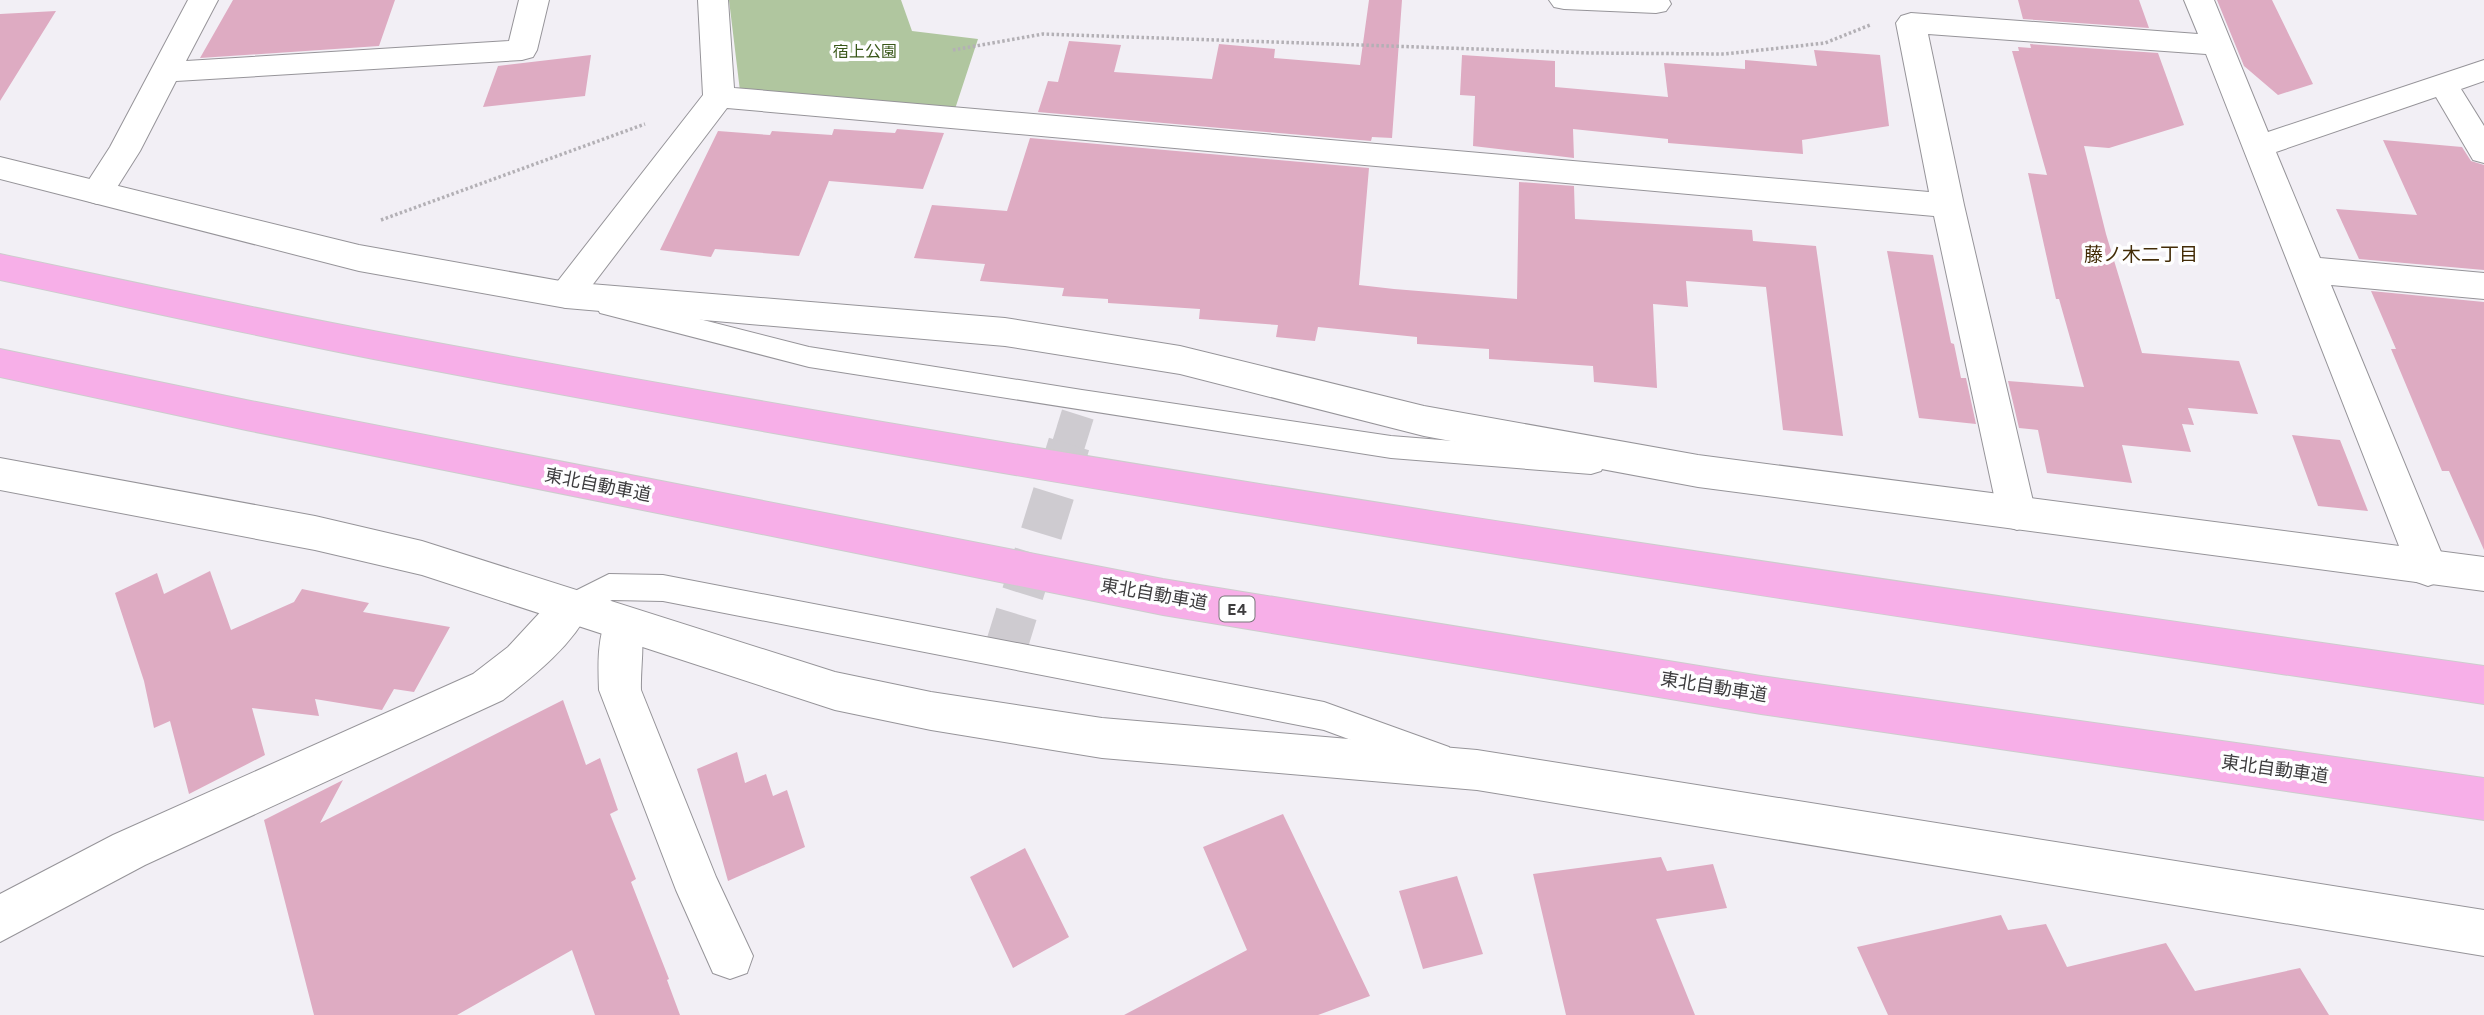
<svg xmlns="http://www.w3.org/2000/svg" width="2484" height="1015" viewBox="0 0 2484 1015" font-family="Figtree,'Noto Sans JP',sans-serif">
	<rect width="100%" height="100%" fill="#f2eff5"/>
	<path fill="#b0c69f" d="M 729,0 L 901,0 L 912,31 L 978,39 L 955,109 L 740,91 Z"/>
	<path fill="#deabc2" d="M 233,0 L 395,0 L 379,46 L 200,58 Z
		M 1369,0 L 1402,0 L 1392,138 L 1372,137 L 1371,141 L 1038,112 L 1048,81 L 1058,82 L 1069,41 L 1121,45 L 1114,72 L 1212,79 L 1219,44 L 1275,49 L 1274,58 L 1360,65 Z
		M 2018,0 L 2139,0 L 2149,28 L 2023,19 Z
		M 2217,0 L 2272,0 L 2313,84 L 2278,95 L 2244,66 Z
		M 56,11 L 0,101 L 0,14 Z
		M 2030,44 L 2158,53 L 2184,125 L 2109,148 L 2084,146 L 2106,234 L 2142,353 L 2239,361 L 2258,414 L 2188,408 L 2194,425 L 2182,424 L 2191,452 L 2122,445 L 2132,483 L 2047,473 L 2038,430 L 2019,428 L 2008,381 L 2084,387 L 2059,299 L 2056,299 L 2028,173 L 2047,175 L 2012,51 L 2019,51 L 2018,47 L 2031,48 Z
		M 1814,50 L 1880,55 L 1889,126 L 1802,140 L 1803,154 L 1668,143 L 1668,139 L 1573,129 L 1574,158 L 1473,146 L 1475,96 L 1460,95 L 1462,55 L 1555,61 L 1555,87 L 1668,97 L 1664,63 L 1745,69 L 1745,60 L 1817,66 Z
		M 591,55 L 585,96 L 483,107 L 498,66 Z
		M 834,129 L 895,133 L 897,129 L 944,133 L 923,189 L 829,181 L 799,256 L 715,249 L 711,257 L 660,250 L 718,131 L 770,135 L 772,131 L 832,135 Z
		M 1030,138 L 1369,168 L 1359,285 L 1394,289 L 1517,299 L 1519,182 L 1574,186 L 1575,219 L 1752,230 L 1753,241 L 1816,246 L 1843,436 L 1783,430 L 1766,287 L 1686,281 L 1688,307 L 1653,304 L 1657,388 L 1594,382 L 1593,366 L 1489,359 L 1489,349 L 1417,344 L 1417,337 L 1318,327 L 1315,341 L 1276,337 L 1278,325 L 1199,319 L 1200,309 L 1108,303 L 1108,299 L 1062,296 L 1064,288 L 980,281 L 985,264 L 914,258 L 932,205 L 1007,211 Z
		M 2383,140 L 2462,147 L 2471,161 L 2484,165 L 2484,270 L 2359,259 L 2336,209 L 2417,215 Z
		M 1887,251 L 1933,255 L 1951,343 L 1954,344 L 1961,378 L 1966,378 L 1976,424 L 1919,418 Z
		M 2371,291 L 2484,302 L 2484,550 L 2449,471 L 2442,471 L 2391,349 L 2396,349 Z
		M 2292,435 L 2340,440 L 2368,511 L 2318,506 Z
		M 210,571 L 231,630 L 294,602 L 302,589 L 369,603 L 363,612 L 450,627 L 414,692 L 394,689 L 382,710 L 315,699 L 319,716 L 252,708 L 265,755 L 189,794 L 170,721 L 154,728 L 144,681 L 115,593 L 157,573 L 164,594 Z
		M 563,700 L 586,765 L 600,758 L 618,810 L 610,814 L 636,879 L 631,882 L 669,979 L 667,980 L 680,1015 L 595,1015 L 572,950 L 457,1015 L 314,1015 L 264,820 L 343,780 L 320,823 Z
		M 737,752 L 745,783 L 766,774 L 773,796 L 787,790 L 805,847 L 728,881 L 697,769 Z
		M 1283,814 L 1370,996 L 1318,1015 L 1124,1015 L 1247,950 L 1203,847 Z
		M 1025,848 L 1069,937 L 1013,968 L 970,877 Z
		M 1661,857 L 1667,871 L 1713,864 L 1727,908 L 1656,919 L 1695,1015 L 1566,1015 L 1533,874 Z
		M 1457,876 L 1483,954 L 1423,969 L 1399,891 Z
		M 2001,915 L 2008,930 L 2046,924 L 2067,967 L 2166,943 L 2195,991 L 2300,968 L 2329,1015 L 1888,1015 L 1857,947 Z"/>
	<g fill="none" stroke-linecap="round" stroke-linejoin="round">
		<path stroke="#cecbd0" stroke-width="33" stroke-dasharray="33 17" stroke-linecap="butt" d="M 1068,446 L 1082,401"/>
		<path stroke="#cecbd0" stroke-width="42" stroke-dasharray="42 21" stroke-linecap="butt" d="M 1004,654 L 1069,444"/>
		<defs>
			<path id="lane" d="M 609,296 L 809,347 L 1082,390 L 1391,436 L 1591,452 L 1601,455 L 1605,463 L 1601,471 L 1591,474 L 1391,458 L 809,367 L 600,313 L 596,306 L 600,299 Z
				M 609,574 L 663,575 L 1324,702 L 1449,747 L 1454,757 L 1449,767 L 1438,772 L 1324,730 L 663,601 L 612,600 L 571,620 L 561,616 L 556,607 L 561,598 Z"/>
			<path id="street" d="M 188,0 L 218,0 L 186,61 L 509,41 L 519,0 L 549,0 L 537,50 L 533,57 L 522,60 L 176,81 L 140,151 L 109,200 L 97,204 L 85,200 L 81,192 L 110,147 Z
				M 698,0 L 728,0 L 734,88 L 1929,192 L 1896,23 L 1901,16 L 1911,13 L 2198,34 L 2184,0 L 2214,0 L 2268,132 L 2484,60 L 2484,81 L 2461,89 L 2484,126 L 2484,163 L 2473,160 L 2436,97 L 2276,152 L 2320,258 L 2484,273 L 2484,299 L 2331,285 L 2448,569 L 2442,581 L 2428,586 L 2414,581 L 2408,569 L 2206,54 L 1928,34 L 1964,205 L 2036,514 L 2031,525 L 2017,530 L 2003,525 L 1998,514 L 1934,216 L 727,108 L 578,304 L 566,308 L 554,304 L 549,295 L 554,286 L 703,95 Z
				M 1549,0 L 1669,0 L 1671,4 L 1666,11 L 1656,13 L 1564,9 L 1554,7 Z
				M 571,589 L 585,594 L 591,607 C 573,645 535,675 503,700 L 145,865 L 0,942 L 0,894 L 113,835 L 473,674 L 508,647 L 557,594 Z
				M 623,607 L 637,612 C 647,632 640,666 641,690 L 716,877 L 753,956 L 747,973 L 730,979 L 713,973 L 676,890 L 599,690 C 598,664 597,636 609,612 Z"/>
			<path id="secondary" d="M 0,157 L 359,245 L 566,282 L 1005,318 L 1180,346 L 1424,406 L 1698,455 L 2484,557 L 2484,591 L 1698,487 L 1424,436 L 1180,374 L 1005,346 L 566,308 L 359,271 L 0,179 Z
				M 0,458 L 315,516 L 422,541 L 835,672 L 931,692 L 1102,718 L 1477,750 L 2484,910 L 2484,956 L 1477,790 L 1102,758 L 931,730 L 835,710 L 422,575 L 315,550 L 0,490 Z"/>
			<path id="highway" d="M 0,254 C 128,281 256,309 384,333 C 1081,464 1782,566 2484,666 L 2484,704 C 1782,600 1081,495 384,361 C 256,336 128,307 0,280 Z
				M 0,349 L 246,400 L 1163,579 L 1761,676 L 2484,778 L 2484,820 L 1761,714 L 1163,615 L 246,430 L 0,377 Z"/>
		</defs>
		<use href="#lane" stroke="#969499" stroke-width="2"/>
		<use href="#street" stroke="#969499" stroke-width="2"/>
		<use href="#secondary" stroke="#969499" stroke-width="2"/>
		<use href="#highway" stroke="#cdcccd" stroke-width="2"/>
		<path stroke="#b3b0b5" stroke-width="3.5" stroke-dasharray="2.5 2.5" stroke-linecap="butt" d="M 953,50 L 1043,34 L 1591,53 L 1725,54 L 1825,43 L 1870,25
			M 381,220 L 645,124"/>
		<use href="#lane" fill="#fff" fill-rule="evenodd"/>
		<use href="#street" fill="#fff" fill-rule="evenodd"/>
		<use href="#secondary" fill="#fff" fill-rule="evenodd"/>
		<use href="#highway" fill="#f7afe8" fill-rule="evenodd"/>
	</g>
	<g text-anchor="middle" stroke-width="7" stroke-linejoin="round" paint-order="stroke">
		<g font-size="16" fill="#395719" stroke="#fefeff">
			<text x="865" y="57">宿上公園</text>
		</g>
		<rect fill="#fefeff" stroke="#777678" stroke-width="2" x="1219.5" y="596.5" width="35" height="25" rx="5"/>
		<g font-size="16" font-weight="bold" fill="#3d3c3e">
			<text x="1237" y="615">E4</text>
		</g>
		<g font-size="18" fill="#3d3c3e" stroke="#fefeff">
			<text transform="translate(598 485) rotate(11)" y="6">東北自動車道</text>
			<text transform="translate(1154 594) rotate(10)" y="6">東北自動車道</text>
			<text transform="translate(1714 687) rotate(9)" y="6">東北自動車道</text>
			<text transform="translate(2275 769) rotate(8)" y="6">東北自動車道</text>
		</g>
		<g font-size="19" fill="#432c07" stroke="#fefeff">
			<text x="2141" y="261">藤ノ木二丁目</text>
		</g>
	</g>
</svg>
